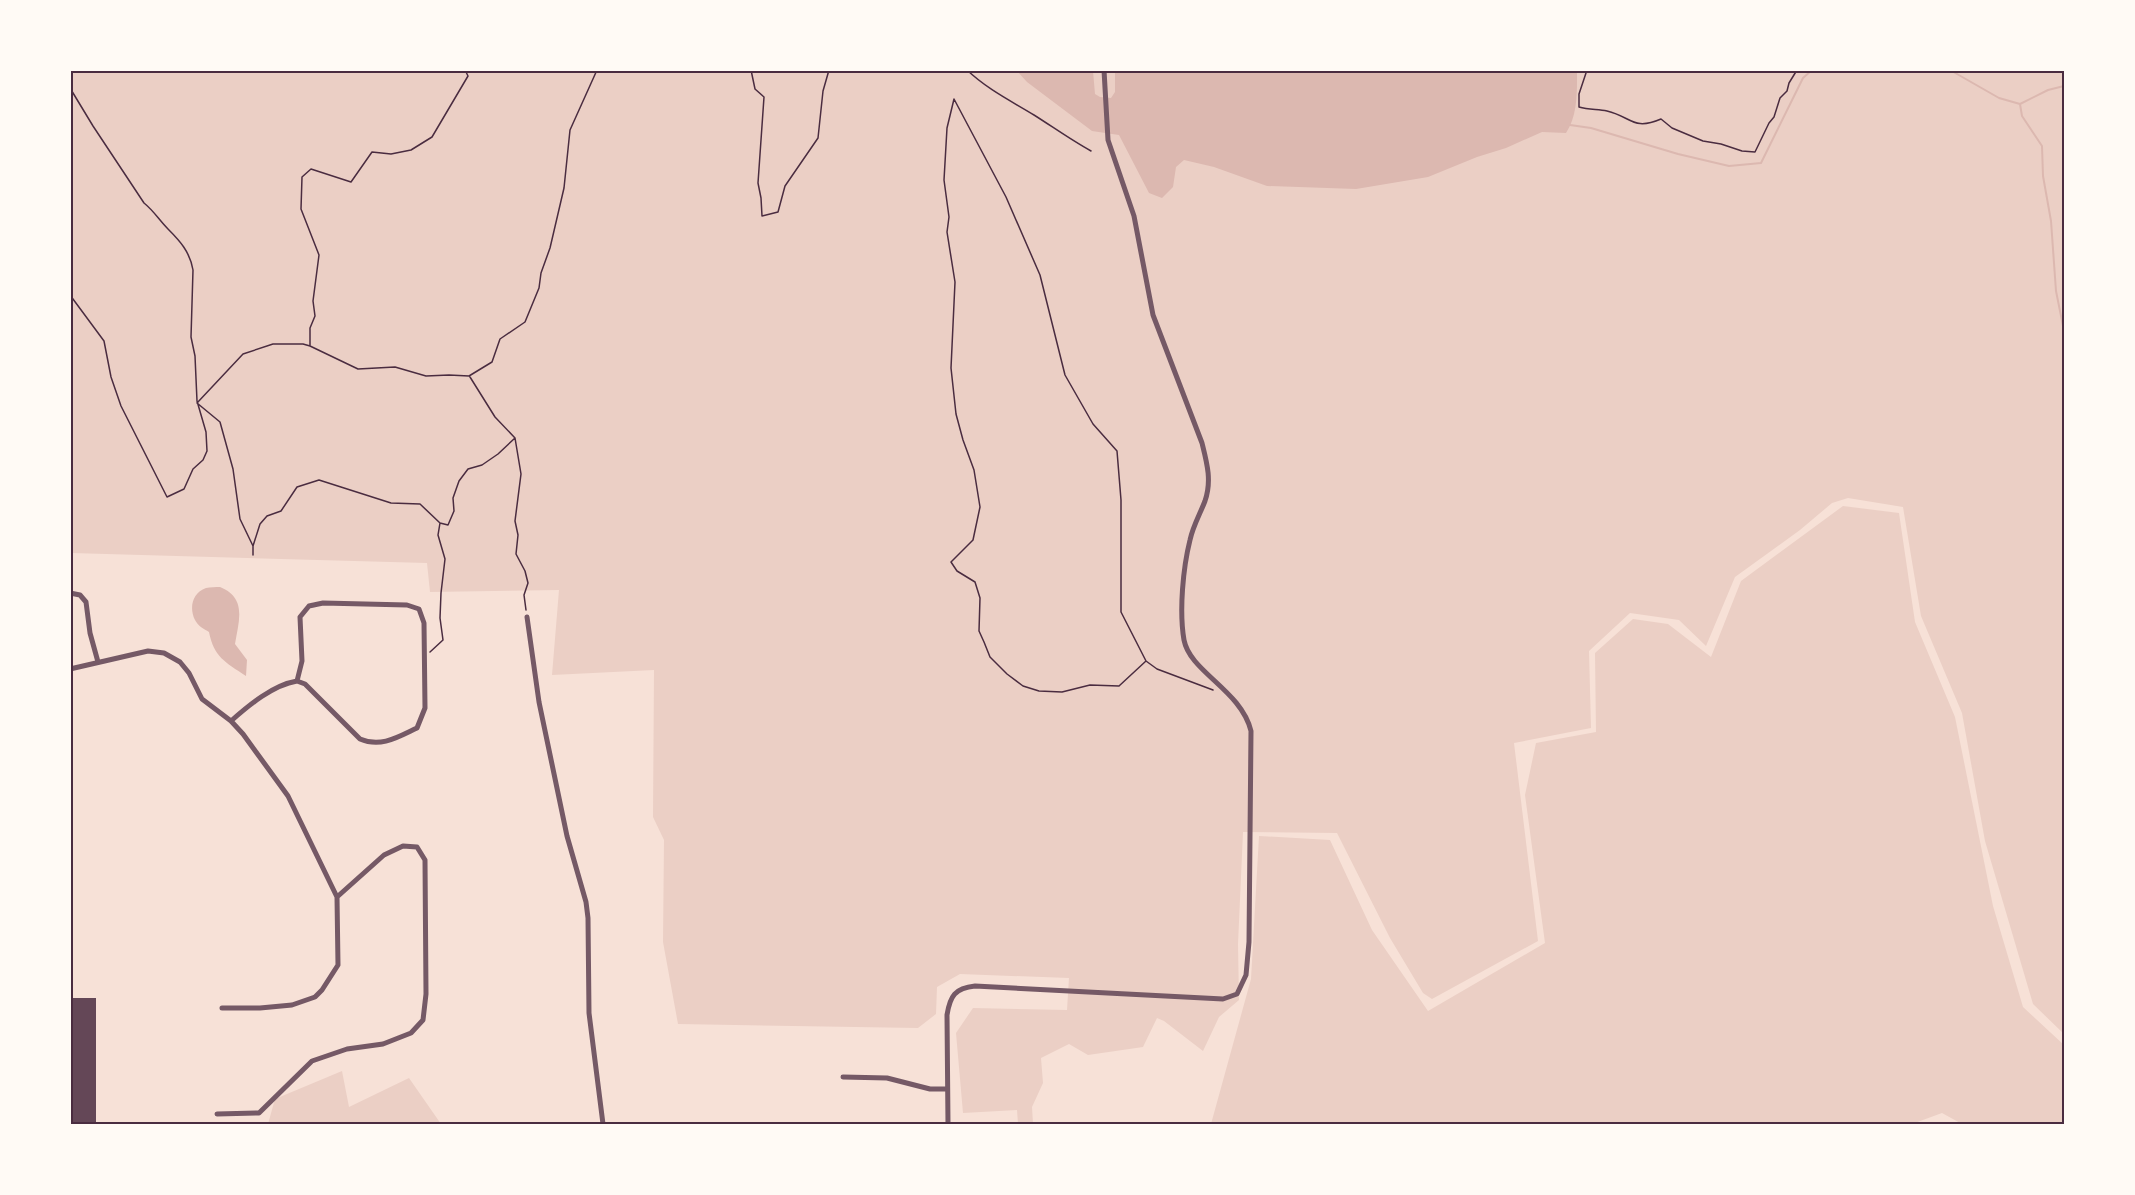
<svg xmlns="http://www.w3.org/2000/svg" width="2135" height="1195" viewBox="0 0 2135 1195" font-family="'Golos Text',sans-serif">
	<rect width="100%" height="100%" fill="#f7e1d7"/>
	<path fill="#ebcfc5" d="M 71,71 L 2064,71 L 2064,1034 L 2033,1004 L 1985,841 L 1962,713 L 1921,616 L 1903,507 L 1848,498 L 1832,503 L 1800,530 L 1735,577 L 1706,646 L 1679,620 L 1630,613 L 1589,651 L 1591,728 L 1514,743 L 1538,941 L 1432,999 L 1423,993 L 1390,938 L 1337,833 L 1243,832 L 1238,944 L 1239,1000 L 1219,1017 L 1203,1051 L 1164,1021 L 1157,1018 L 1143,1047 L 1088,1055 L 1069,1044 L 1041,1058 L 1043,1083 L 1032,1107 L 1033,1124 L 1018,1124 L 1017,1110 L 963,1113 L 956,1033 L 973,1008 L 1067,1010 L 1069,978 L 960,974 L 937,987 L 936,1014 L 918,1028 L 678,1024 L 663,942 L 664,840 L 653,817 L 654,670 L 552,675 L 559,590 L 430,592 L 427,563 L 71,553 Z
		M 1843,506 L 1899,513 L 1915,622 L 1955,717 L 1993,906 L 2023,1007 L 2064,1045 L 2064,1124 L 1962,1124 L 1942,1113 L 1912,1124 L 1211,1124 L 1251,979 L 1259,836 L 1330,840 L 1372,930 L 1428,1011 L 1545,943 L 1525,795 L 1536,743 L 1596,732 L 1595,653 L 1633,619 L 1668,624 L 1711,657 L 1741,581 Z
		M 342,1071 L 349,1107 L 409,1078 L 441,1124 L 268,1124 L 275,1099 Z"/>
	<path fill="#dcb8b0" d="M 1577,70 C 1577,91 1578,115 1566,133 L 1542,132 L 1506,148 L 1477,157 L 1428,177 L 1356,189 L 1267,186 L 1214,167 L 1184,160 L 1176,167 L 1173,187 L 1162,198 L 1149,193 L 1119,135 L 1092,131 L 1027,82 L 1017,71 L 1093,71 L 1095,94 L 1100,97 L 1111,98 L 1115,92 L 1115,71 Z
		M 220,587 C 247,598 239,620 235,644 L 247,660 L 246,676 C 225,662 214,657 209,632 C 204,629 198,626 195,620 C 189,608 192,593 206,588 C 210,587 216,587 220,587 Z"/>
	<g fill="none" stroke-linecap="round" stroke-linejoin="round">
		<path stroke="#dcb8b0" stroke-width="2" d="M 1950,70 L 1999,98 L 2020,104 L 2048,90 L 2064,86
			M 2020,104 L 2022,116 L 2042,146 L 2043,176 L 2051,221 L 2056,291 L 2064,331
			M 1570,125 L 1591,128 L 1678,154 L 1729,166 L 1761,163 L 1803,78 L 1812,70"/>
	</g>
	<path fill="#644757" d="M 70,998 L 96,998 L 96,1124 L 70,1124 Z"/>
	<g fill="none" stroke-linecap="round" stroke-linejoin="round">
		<path stroke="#4a2c40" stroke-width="1.5" d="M 751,70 L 755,89 L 764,97 L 758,183 L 761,198 L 762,216 L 778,212 L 785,186 L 818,138 L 823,91 L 829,70
			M 967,70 C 987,89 1011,101 1034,115 C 1053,127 1071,140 1091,151
			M 1587,70 L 1579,94 L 1579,107 C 1589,110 1598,109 1607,111 C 1632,117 1633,131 1661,119 L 1672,128 L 1703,141 L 1721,144 L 1742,151 L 1755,152 L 1769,123 L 1774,117 L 1780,98 L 1787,91 L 1789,83 L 1797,70
			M 70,88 L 93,126 L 144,203 C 154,211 159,220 168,229 C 180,241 190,252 193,270 L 191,337 L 195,356 L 197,401 L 206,432 L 207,451 L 203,460 L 193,469 L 184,489 L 167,497 L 121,406 L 111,377 L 104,341 L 70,295
			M 310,345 L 310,328 L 315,316 L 313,301 L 319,255 L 301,209 L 302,177 L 311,169 L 351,182 L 372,152 L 391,154 L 411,150 L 432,137 L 468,76 L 465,70
			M 470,377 L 495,417 L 515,438 L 521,474 L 515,521 L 518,535 L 516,554 L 525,571 L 528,583 L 524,595 L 526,610
			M 440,523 L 448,525 L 454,511 L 453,498 L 459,481 L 468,469 L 482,465 L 498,454 L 515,438
			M 253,546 L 240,519 L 233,469 L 220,422 L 197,403 L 243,354 L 273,344 L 303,344 L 310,346 L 358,369 L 395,367 L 426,376 L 449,375 L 469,376 L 492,362 L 500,339 L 525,322 L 539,288 L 541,273 L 550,248 L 564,188 L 570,130 L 597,70
			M 253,555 L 253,546 L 260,524 L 267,516 L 281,511 L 297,487 L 319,480 L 391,503 L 420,504 L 440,523 L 438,535 L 445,559 L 441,593 L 440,618 L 443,640 L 430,652
			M 1146,661 L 1119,686 L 1090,685 L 1062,692 L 1039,691 L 1023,686 L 1007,674 L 990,657 L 984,642 L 979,631 L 980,598 L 975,582 L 957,571 L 951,562 L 973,540 L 980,507 L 974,470 L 963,440 L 956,414 L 951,368 L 955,282 L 947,232 L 949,217 L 944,180 L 947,128 L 954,99 L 1006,197 L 1040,275 L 1065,375 L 1093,424 L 1117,451 L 1121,500 L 1121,612 L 1146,661 L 1157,669 L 1213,690"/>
		<path stroke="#755966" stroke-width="5" d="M 70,593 L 80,595 L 86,602 L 90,633 L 98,662
			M 323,603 L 407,605 L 419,609 L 424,623 L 425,708 L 417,728 C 398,737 381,748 360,739 L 305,684 L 297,681 L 302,661 L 300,617 L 309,606 Z
			M 527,617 L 539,702 L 567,836 L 586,902 L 588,918 L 589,1013 L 603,1124
			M 70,669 L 148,651 L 164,653 L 180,662 L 189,673 L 202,699 L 231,721 L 243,734 L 288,796 L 337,897 L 338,965 L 322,990 L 315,997 L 292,1005 L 260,1008 L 222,1008
			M 231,721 C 249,705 273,685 297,681
			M 843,1077 L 887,1078 L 930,1089 L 946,1089
			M 217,1114 L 259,1113 L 312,1061 L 347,1049 L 383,1044 L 411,1033 L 423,1020 L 426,994 L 425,860 L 417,847 L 403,846 L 384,855 L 337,897
			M 948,1124 L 947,1015 C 950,996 955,988 975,986 L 1223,999 L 1237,994 L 1246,975 L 1249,942 L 1251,731 C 1241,690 1190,672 1184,640 C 1179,611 1183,568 1190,540 C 1193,526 1200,514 1205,501 C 1212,481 1207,463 1202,443 L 1153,315 L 1134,216 L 1108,140 L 1104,70"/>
	</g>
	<rect width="2135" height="1195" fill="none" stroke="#fffaf5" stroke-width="144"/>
	<rect x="72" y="72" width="1991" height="1051" fill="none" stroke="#4a2c40" stroke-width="2"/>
</svg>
